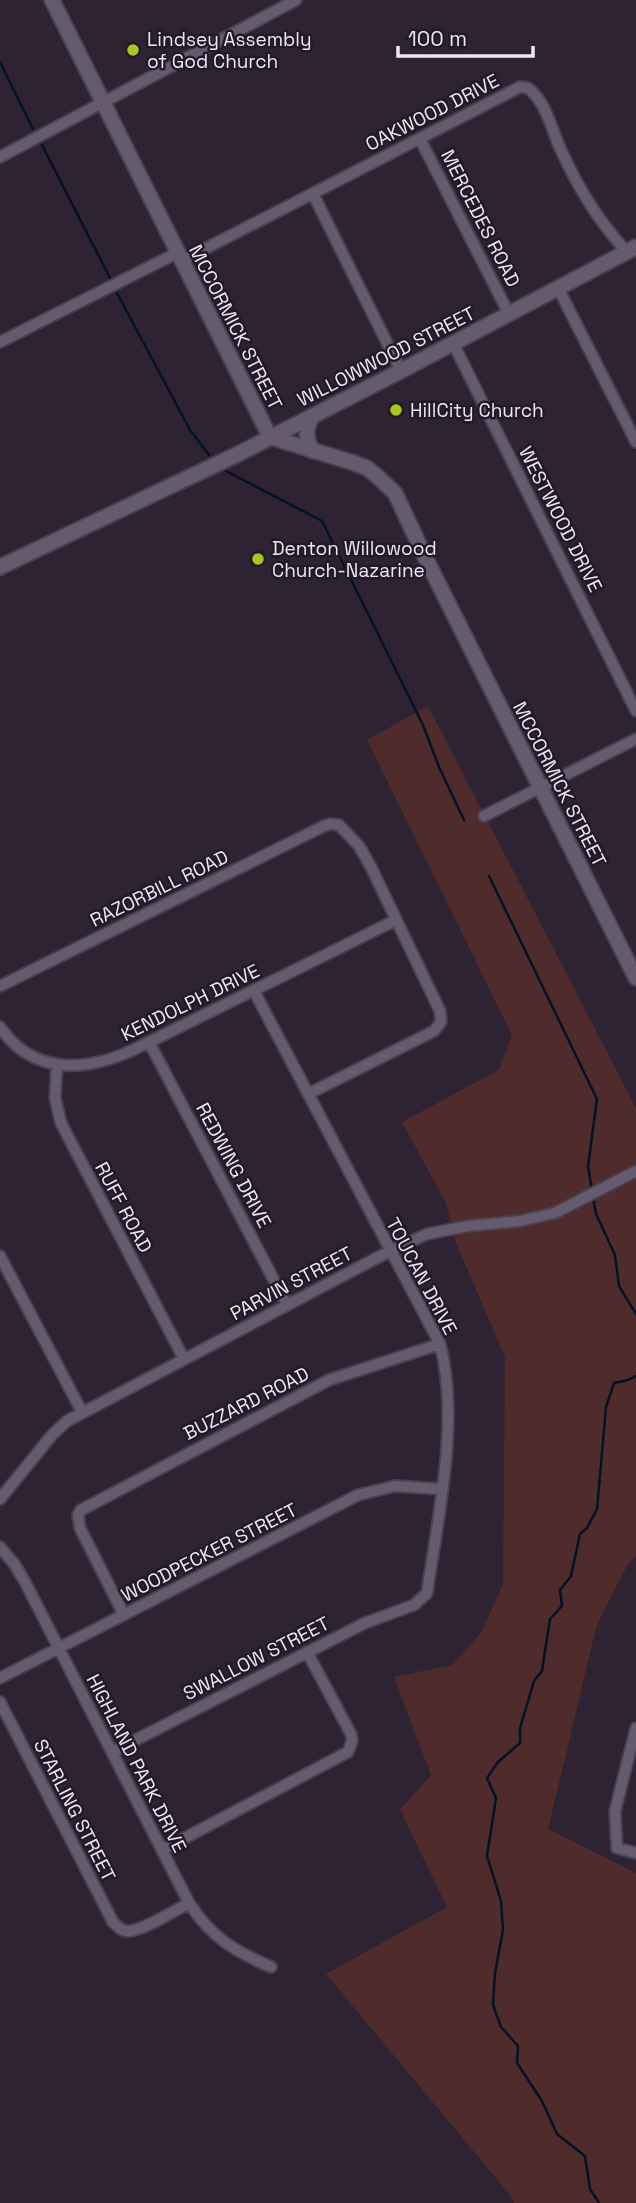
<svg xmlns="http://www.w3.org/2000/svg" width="636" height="2203" viewBox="0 0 636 2203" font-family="'Space Grotesk',sans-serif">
	<rect width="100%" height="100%" fill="#2d2333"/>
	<path fill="#502b2b" d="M 428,706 L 636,1108 L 636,1556 L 628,1564 L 597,1624 L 548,1829 L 636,1873 L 636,2203 L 514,2203 L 510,2195 L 326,1974 L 447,1907 L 400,1810 L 431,1775 L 394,1677 L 452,1665 L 481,1633 L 503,1584 L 505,1357 L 456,1243 L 446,1203 L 402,1122 L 499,1070 L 512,1035 L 367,740 Z"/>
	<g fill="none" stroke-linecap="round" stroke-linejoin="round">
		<path stroke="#001426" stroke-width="2.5" d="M 0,62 L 33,129
			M 42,145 L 110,278
			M 117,293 L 190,430 L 209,455
			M 226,471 L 322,521 L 423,725 L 439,767 L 464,820
			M 489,876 L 597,1099 L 588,1166 L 592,1190
			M 593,1197 L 596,1214 L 615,1255 L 619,1286 L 636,1314
			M 599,2203 L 590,2189 L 585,2156 L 557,2134 L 542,2101 L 517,2063 L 518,2046 L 501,2027 L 493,2005 L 495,1973 L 503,1930 L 501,1901 L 487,1856 L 496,1798 L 487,1778 L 498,1762 L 520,1743 L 520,1728 L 534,1681 L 542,1671 L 550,1619 L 562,1606 L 560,1590 L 571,1576 L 580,1534 L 587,1528 L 597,1509 L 606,1407 L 614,1383 L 628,1380 L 636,1376"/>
		<defs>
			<path id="street" d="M 420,139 L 509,314
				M 0,157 L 296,0
				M 313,194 L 401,371
				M 181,261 L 520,87 L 528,88 C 547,103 551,129 561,150 C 578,188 598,221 627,252
				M 558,288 L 636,442
				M 0,342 L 177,253
				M 453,343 L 636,711
				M 484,816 L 636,739
				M 0,986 L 324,826 L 330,824 L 339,825 L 359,846 L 371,867 L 440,1011 L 441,1022 L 434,1031 L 308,1094
				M 0,1027 C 33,1075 85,1072 133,1050 L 396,920
				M 149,1042 L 287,1305
				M 57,1064 L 55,1098 L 61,1123 L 184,1359
				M 0,1256 L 82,1412
				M 0,1499 L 52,1435 L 67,1421 L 390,1251 L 427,1234 L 468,1226 L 520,1221 L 555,1213 L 636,1171
				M 0,1547 L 15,1565 L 25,1582 L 189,1903 C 211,1937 234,1951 271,1967
				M 124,1615 L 80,1528 L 78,1515 L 81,1510 L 329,1380 L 440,1344
				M 0,1678 L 358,1495 L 395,1486 L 441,1489
				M 0,1702 L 113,1922 C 117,1926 120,1930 126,1931 C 140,1933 175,1910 189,1903
				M 636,1728 L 615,1811 L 617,1848 L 636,1853
				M 112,1752 L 365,1623 L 414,1605 L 427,1593 C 438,1517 460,1419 440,1344 L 254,991
				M 162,1850 L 348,1752 L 352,1741 L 351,1734 L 307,1652"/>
			<path id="secondary" d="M 52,0 L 270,437 L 354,463 L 367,468 L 378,477 L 395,493 L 427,561 L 636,978
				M 313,416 C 305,428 305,439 313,451
				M 0,567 L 238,454 L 395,374 L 636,247"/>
		</defs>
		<use href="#street" stroke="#49414f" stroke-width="14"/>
		<use href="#secondary" stroke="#49414f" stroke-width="18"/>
		<use href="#street" stroke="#665b6e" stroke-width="10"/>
		<use href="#secondary" stroke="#665b6e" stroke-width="14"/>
	</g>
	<g fill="#a6c821" stroke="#231a29" stroke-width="2.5">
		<circle cx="133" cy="50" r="7"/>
		<circle cx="396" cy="410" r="7"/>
		<circle cx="258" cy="559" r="7"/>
	</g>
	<g text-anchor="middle" stroke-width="5" stroke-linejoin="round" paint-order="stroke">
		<g font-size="19" fill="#eee7f2" stroke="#231a29" text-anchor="start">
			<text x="147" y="46">Lindsey Assembly<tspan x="147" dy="22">of God Church</tspan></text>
			<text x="410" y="417">HillCity Church</text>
			<text x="272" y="555">Denton Willowood<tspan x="272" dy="22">Church-Nazarine</tspan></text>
		</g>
		<g font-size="19" fill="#eee7f2" stroke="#231a29">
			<text transform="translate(432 112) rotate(-27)" y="7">OAKWOOD DRIVE</text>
			<text transform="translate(481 218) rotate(63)" y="7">MERCEDES ROAD</text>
			<text transform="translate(236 327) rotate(63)" y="7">MCCORMICK STREET</text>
			<text transform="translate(386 356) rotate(-27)" y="7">WILLOWWOOD STREET</text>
			<text transform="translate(561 519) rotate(63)" y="7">WESTWOOD DRIVE</text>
			<text transform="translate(560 784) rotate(63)" y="7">MCCORMICK STREET</text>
			<text transform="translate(159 888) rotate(-26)" y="7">RAZORBILL ROAD</text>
			<text transform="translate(190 1002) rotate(-26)" y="7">KENDOLPH DRIVE</text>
			<text transform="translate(234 1165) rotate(62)" y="7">REDWING DRIVE</text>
			<text transform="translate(124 1207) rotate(62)" y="7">RUFF ROAD</text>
			<text transform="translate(422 1276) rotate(62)" y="7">TOUCAN DRIVE</text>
			<text transform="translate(291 1283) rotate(-28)" y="7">PARVIN STREET</text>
			<text transform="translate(246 1403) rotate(-27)" y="7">BUZZARD ROAD</text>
			<text transform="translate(209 1552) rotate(-27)" y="7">WOODPECKER STREET</text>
			<text transform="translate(256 1658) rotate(-27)" y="7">SWALLOW STREET</text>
			<text transform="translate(137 1763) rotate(63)" y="7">HIGHLAND PARK DRIVE</text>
			<text transform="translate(75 1810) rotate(63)" y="7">STARLING STREET</text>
		</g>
	</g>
	<path d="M398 46v10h135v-10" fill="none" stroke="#eee7f2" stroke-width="3.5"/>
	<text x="408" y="46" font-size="21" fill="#eee7f2" stroke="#231a29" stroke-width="5" paint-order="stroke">100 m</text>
</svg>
